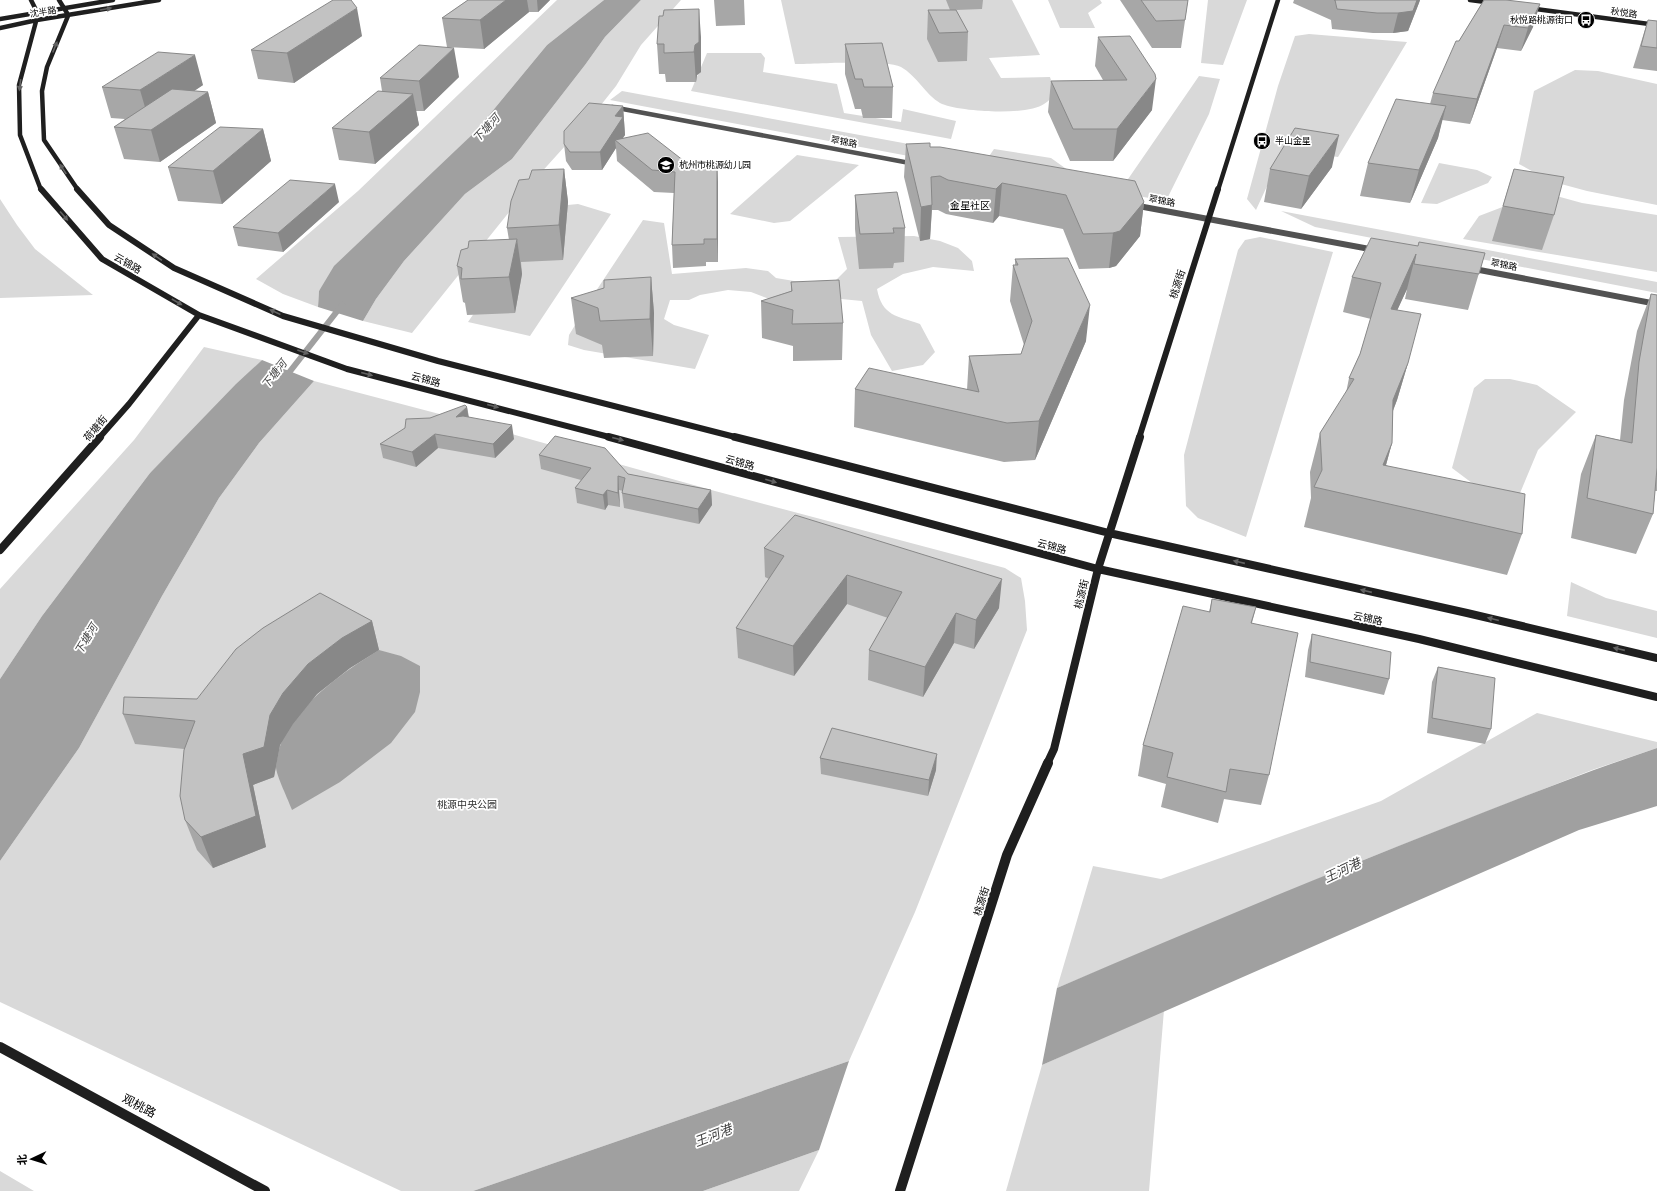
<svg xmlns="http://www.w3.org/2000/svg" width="1657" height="1191" viewBox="0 0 1657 1191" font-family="'Fira Sans Condensed','Noto Sans SC',sans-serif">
	<rect width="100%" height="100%" fill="#fff"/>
	<path fill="#d9d9d9" d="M 557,0 L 604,0 L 547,45 L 476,131 L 319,291 L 318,307 L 283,294 L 256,279 L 358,191 Z
		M 641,0 L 681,0 L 641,45 L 616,86 L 593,115 L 538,176 L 412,333 L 363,321 L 376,299 L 404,261 L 465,194 L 512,159 L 585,65 L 605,37 Z
		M 781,0 L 1012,0 L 1040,55 L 989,58 L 1001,78 L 1050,77 L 1055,93 C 1052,97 1048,102 1044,104 C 1028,116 958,112 940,103 C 926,95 916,75 901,67 C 884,59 818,64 795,64 Z
		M 1048,0 L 1100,0 L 1102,3 L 1088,13 L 1095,28 L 1060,28 Z
		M 1208,0 L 1247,0 L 1223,65 L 1201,63 Z
		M 1309,34 L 1407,42 L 1338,157 L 1284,149 L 1256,210 L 1247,199 L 1278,86 L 1295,36 Z
		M 707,53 L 761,53 L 765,58 L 763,72 L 837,84 L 844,113 L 901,122 L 903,109 L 956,121 L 951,139 L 691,91 Z
		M 1575,70 L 1598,71 L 1657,84 L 1657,205 L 1587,191 L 1550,181 L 1519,164 L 1534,91 Z
		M 1199,76 L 1220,79 L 1209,114 L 1166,201 L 981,168 L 994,149 L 1051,158 L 1072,173 L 1126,182 Z
		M 622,91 L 952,152 L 946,163 L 610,100 Z
		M 797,155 L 859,165 L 790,221 L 774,223 L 730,214 Z
		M 1439,163 L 1477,170 L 1492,177 L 1488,183 L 1437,204 L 1421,203 Z
		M 1542,192 L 1582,203 L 1657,215 L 1657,272 L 1463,239 L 1479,216 Z
		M 0,199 L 17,225 L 35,249 L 93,295 L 0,298 Z
		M 578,204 L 611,214 L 530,336 L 468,322 L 547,207 Z
		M 1281,211 L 1657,282 L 1657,293 L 1315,227 Z
		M 643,220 L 664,223 L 672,274 L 746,268 L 768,271 L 776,278 L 800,282 L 804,300 L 772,300 L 751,292 L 728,290 L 700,295 L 689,300 L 670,300 L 664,319 L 674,325 L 709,335 L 695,369 L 584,350 L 568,345 L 569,335 L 594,294 Z
		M 914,236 L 940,241 L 958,248 L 972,261 L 974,271 L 933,267 L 903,274 L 877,289 C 882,316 897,316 920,324 L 935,352 L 923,365 L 892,371 L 871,335 L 862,301 L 841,299 L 835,281 L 847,269 L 838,237 Z
		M 1260,237 L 1333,252 L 1246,537 L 1198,518 L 1186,506 L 1184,455 L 1238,250 L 1245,240 Z
		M 204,347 L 262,360 L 150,473 L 42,616 L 0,679 L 0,589 L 134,440 Z
		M 1485,379 L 1510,379 L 1537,385 L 1576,412 L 1538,450 L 1518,498 L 1476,486 L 1452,468 L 1474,388 Z
		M 314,381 L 447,416 L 715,491 L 1005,568 L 1021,578 L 1025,601 L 1027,630 L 915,912 L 849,1061 L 473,1191 L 401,1191 L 0,1002 L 0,861 L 79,748 L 162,596 L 219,498 L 259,443 Z
		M 1571,582 L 1606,598 L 1657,611 L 1657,638 L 1567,616 Z
		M 1537,713 L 1657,742 L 1657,748 L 1592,770 L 1361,861 L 1057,988 L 1093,866 L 1161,879 L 1381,801 Z
		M 1164,1010 L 1149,1191 L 1006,1191 L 1042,1065 Z
		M 819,1150 L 799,1191 L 703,1191 Z
		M 0,1171 L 34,1191 L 0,1191 Z"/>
	<path fill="#a0a0a0" d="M 604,0 L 641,0 L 605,37 L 585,65 L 512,159 L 465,194 L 404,261 L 376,299 L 363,321 L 318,307 L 319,291 L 334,266 L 476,131 L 547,45 Z
		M 262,360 L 314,381 L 259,443 L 219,498 L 162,596 L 79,748 L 0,861 L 0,679 L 42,616 L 150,473 L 236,384 Z
		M 379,650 L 401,656 L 420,666 L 420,692 L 415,712 L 391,743 L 340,782 L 292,810 C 289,801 276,775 276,767 C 276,764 277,759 278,755 C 286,711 343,672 379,650 Z
		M 1657,748 L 1657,806 L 1579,830 L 1042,1065 L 1057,988 C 1185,933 1314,879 1444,828 C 1515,800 1585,772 1657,748 Z
		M 849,1061 L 819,1150 L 703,1191 L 473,1191 Z"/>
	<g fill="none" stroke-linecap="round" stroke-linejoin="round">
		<path stroke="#a0a0a0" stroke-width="6" d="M 284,379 L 342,305"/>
		<path stroke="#525252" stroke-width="4.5" d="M 612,107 L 915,164"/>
		<path stroke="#525252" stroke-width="6" d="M 1133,205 L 1375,250
			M 1469,268 L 1657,304"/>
		<path stroke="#1f1f1f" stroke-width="4.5" d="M 31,0 L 38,14
			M 59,0 L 67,13
			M 1470,0 L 1493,3
			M 1528,8 L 1657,25
			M 38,14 L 19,85 L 20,135 L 41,190
			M 68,16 L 47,67 L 42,91 L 44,140 L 78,190
			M 0,19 L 113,0
			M 0,28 L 37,20 L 159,0
			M 1218,190 L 1278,0"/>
		<path stroke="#1f1f1f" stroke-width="6" d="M 41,189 L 102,259 L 199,315 L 347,369 L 613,438
			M 77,189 L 109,225 L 174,268 L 283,316 L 438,361 L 739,438
			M 99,438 L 129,404 L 199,315
			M 1139,438 L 1218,189"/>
		<path stroke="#1f1f1f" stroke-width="8" d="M 609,437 L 1098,569 L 1419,639 L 1657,697
			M 735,437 L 1109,533 L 1467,613 L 1657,658
			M 0,550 L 100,437
			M 1047,764 L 1054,749 L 1098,569 L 1140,437"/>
		<path stroke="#1f1f1f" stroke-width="10" d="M 0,1047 L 265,1191
			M 900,1191 L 1007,855 L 1048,763"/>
	</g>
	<path fill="#a7a7a7" d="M 468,0 L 550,0 L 538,12 L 529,12 L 484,49 L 447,47 L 442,18 Z
		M 714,0 L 744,0 L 745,25 L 716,26 Z
		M 946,0 L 983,0 L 982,9 L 956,10 L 968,32 L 967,61 L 938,62 L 927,39 L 928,10 L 950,10 Z
		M 1120,0 L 1188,0 L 1181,48 L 1152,48 Z
		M 1294,0 L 1420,0 L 1408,31 L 1393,33 L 1373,33 L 1332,29 L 1331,20 L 1293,3 Z
		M 1484,0 L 1533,27 L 1521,51 L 1497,48 L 1470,124 L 1442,120 L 1438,138 L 1410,203 L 1360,196 L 1368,163 L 1430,104 L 1433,93 L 1459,41 Z
		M 1648,20 L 1657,21 L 1657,71 L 1633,68 Z
		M 362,36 L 294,83 L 258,79 L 251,50 Z
		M 701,37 L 701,72 L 697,75 L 696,82 L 666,82 L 665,74 L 659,74 L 657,44 Z
		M 1098,37 L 1152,110 L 1113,161 L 1070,161 L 1048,112 L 1051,81 L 1103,80 L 1095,66 Z
		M 845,44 L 893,87 L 892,118 L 863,118 L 861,109 L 855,109 L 845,74 Z
		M 459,77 L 424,111 L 416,111 L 419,125 L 375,164 L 339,160 L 332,128 L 382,91 L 380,78 Z
		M 203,85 L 194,91 L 208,92 L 216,123 L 160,162 L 124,159 L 114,127 L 125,119 L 111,118 L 102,87 Z
		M 623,106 L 625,135 L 623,138 L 693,168 L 718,182 L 718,262 L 706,262 L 706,266 L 673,268 L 672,245 L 674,193 L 654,192 L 617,161 L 616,148 L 602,170 L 572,170 L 566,161 L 564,144 Z
		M 263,129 L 271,161 L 222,204 L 178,201 L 168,167 Z
		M 906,144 L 930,147 L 1144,202 L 1140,236 L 1116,266 L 1109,268 L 1079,269 L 1063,229 L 999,216 L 993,223 L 946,214 L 938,210 L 932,210 L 930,239 L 920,241 L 904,177 Z
		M 1332,167 L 1301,209 L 1264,202 L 1270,169 Z
		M 564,169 L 568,202 L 563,260 L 521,262 L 522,274 L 515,313 L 467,315 L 465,303 L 463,302 L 457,266 L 509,240 L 507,228 L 529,179 Z
		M 1514,169 L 1554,215 L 1542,250 L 1492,241 Z
		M 855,195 L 905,228 L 904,262 L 894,263 L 893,268 L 859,269 L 855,229 Z
		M 339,202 L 283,252 L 238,246 L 233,227 Z
		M 1418,246 L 1485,253 L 1468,310 L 1405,299 L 1407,289 L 1397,310 L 1408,363 L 1397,400 L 1393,411 L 1392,443 L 1386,465 L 1522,534 L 1507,575 L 1304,527 L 1311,498 L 1310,472 L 1320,433 L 1346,393 L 1349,378 L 1360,354 L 1371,319 L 1343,312 L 1352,277 Z
		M 1015,259 L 1086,341 L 1035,460 L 1004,462 L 854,427 L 855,389 L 967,390 L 969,356 L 1021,354 L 1024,345 L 1010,301 L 1013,265 L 1015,265 Z
		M 651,277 L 654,313 L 653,356 L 604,358 L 602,345 L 576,334 L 571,298 Z
		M 791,282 L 843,323 L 842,360 L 793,361 L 793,346 L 762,338 L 761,301 L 791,291 Z
		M 1651,294 L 1657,295 L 1657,491 L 1655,491 L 1653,514 L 1636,554 L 1571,538 L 1581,474 L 1596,435 L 1620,440 L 1624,400 L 1637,331 Z
		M 467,407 L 469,417 L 514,439 L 495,458 L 438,448 L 416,467 L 383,458 L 380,444 L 430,418 Z
		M 539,455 L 628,474 L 711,490 L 712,505 L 699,524 L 624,508 L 622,493 L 623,491 L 619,490 L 620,507 L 608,505 L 605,510 L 577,503 L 575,488 L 581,480 L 541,469 Z
		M 764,548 L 999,608 L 974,649 L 954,643 L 923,697 L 868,680 L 869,650 L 888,618 L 847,604 L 794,676 L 738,658 L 736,628 L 769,579 L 765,577 Z
		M 1212,599 L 1256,607 L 1252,623 L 1269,775 L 1261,805 L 1224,799 L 1218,823 L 1161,807 L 1166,784 L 1138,776 L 1143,745 L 1209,612 Z
		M 372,621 L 379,650 L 350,668 L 317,694 L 293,724 L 280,745 L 274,777 L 253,785 L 266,847 L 213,868 L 197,850 L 185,820 L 184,749 L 135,744 L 123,714 L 197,699 Z
		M 1312,634 L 1389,679 L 1384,695 L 1305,677 L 1308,650 Z
		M 1438,667 L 1491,729 L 1485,744 L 1427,733 L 1432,682 Z
		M 820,758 L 936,770 L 928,796 L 821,774 Z"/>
	<path fill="#888" d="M 506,0 L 527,0 L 529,12 L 484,49 L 480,20 Z
		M 537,0 L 550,0 L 538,12 Z
		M 1417,0 L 1420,0 L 1419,3 L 1408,31 L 1393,33 L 1398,13 Z
		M 1540,4 L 1533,27 L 1521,51 L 1528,28 Z
		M 357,8 L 362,36 L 294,83 L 287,53 Z
		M 699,9 L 701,37 L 701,72 L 697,75 L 696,82 L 694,52 Z
		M 1504,25 L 1497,48 L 1470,124 L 1477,99 Z
		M 454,48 L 459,77 L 424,111 L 419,81 Z
		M 195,55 L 203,85 L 149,121 L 140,90 Z
		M 1156,79 L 1152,110 L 1113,161 L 1117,129 Z
		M 208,92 L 216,123 L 160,162 L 151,130 Z
		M 413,94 L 419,125 L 375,164 L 369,132 Z
		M 623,106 L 625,135 L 619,143 L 615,140 L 616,148 L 602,170 L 600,152 L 615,116 Z
		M 1446,106 L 1438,138 L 1410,203 L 1419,170 Z
		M 263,129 L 271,161 L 222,204 L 213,171 Z
		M 1339,135 L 1332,167 L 1301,209 L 1309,176 Z
		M 717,161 L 718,182 L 718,262 L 717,239 Z
		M 564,169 L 568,202 L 563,260 L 559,225 Z
		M 1002,183 L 999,216 L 993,223 L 996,189 Z
		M 335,184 L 339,202 L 283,252 L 278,233 Z
		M 1144,202 L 1140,236 L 1116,266 L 1109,268 L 1113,233 Z
		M 932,205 L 930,239 L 920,241 L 921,207 Z
		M 517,239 L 522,274 L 515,313 L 509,277 Z
		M 1416,254 L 1407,289 L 1381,346 L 1391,309 Z
		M 651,277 L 654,313 L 653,356 L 650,319 Z
		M 1090,305 L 1086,341 L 1035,460 L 1039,421 Z
		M 1408,363 L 1397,400 L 1382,438 L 1393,400 Z
		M 467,407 L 469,422 L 456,417 Z
		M 512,425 L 514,439 L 495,458 L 493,444 Z
		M 435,434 L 438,448 L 416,467 L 412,452 Z
		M 1392,443 L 1381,483 L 1383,465 Z
		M 618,476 L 619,490 L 620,507 L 618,493 Z
		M 607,490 L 608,505 L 605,510 L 603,495 Z
		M 711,490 L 712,505 L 699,524 L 698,509 Z
		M 847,575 L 847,604 L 794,676 L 793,646 Z
		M 1002,579 L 999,608 L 974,649 L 976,620 Z
		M 956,613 L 954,643 L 923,697 L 925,667 Z
		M 372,621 L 379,650 L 350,668 L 317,694 L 293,724 L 280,745 L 274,777 L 253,785 L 266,847 L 213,868 L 201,837 L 243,754 L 270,715 L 283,693 L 308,664 L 342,638 Z
		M 937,754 L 936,770 L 928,796 L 929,780 Z"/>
	<path fill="#c2c2c2" stroke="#888" d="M 333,0 L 351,0 L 357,8 L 287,53 L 251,50 Z
		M 468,0 L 506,0 L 480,20 L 442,18 Z
		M 1141,0 L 1188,0 L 1185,20 L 1156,21 Z
		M 1334,0 L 1417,0 L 1413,11 L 1398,13 L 1377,13 L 1337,9 L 1335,0 Z
		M 1484,0 L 1506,0 L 1540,4 L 1528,28 L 1504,25 L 1477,99 L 1433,93 L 1456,41 L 1459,41 Z
		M 699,9 L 699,42 L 695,45 L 694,52 L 664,53 L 664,44 L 657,44 L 659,16 L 663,16 L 664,10 Z
		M 928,10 L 956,10 L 968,32 L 939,33 Z
		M 1648,20 L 1657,21 L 1657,48 L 1641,46 Z
		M 1130,36 L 1155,74 L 1156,79 L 1117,129 L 1073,129 L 1051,81 L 1127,80 L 1098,37 Z
		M 882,43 L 893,87 L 864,87 L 862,79 L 855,79 L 845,44 Z
		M 419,45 L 454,48 L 419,81 L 380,78 Z
		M 158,52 L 195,55 L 140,90 L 102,87 Z
		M 172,89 L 208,92 L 151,130 L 114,127 Z
		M 378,91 L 413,94 L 369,132 L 332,128 Z
		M 1396,99 L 1446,106 L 1419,170 L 1368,163 Z
		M 589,103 L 623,106 L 615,116 L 623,117 L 600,152 L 570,152 L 564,144 L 564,131 Z
		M 220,127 L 263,129 L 213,171 L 168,167 Z
		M 1295,128 L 1339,135 L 1309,176 L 1270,169 Z
		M 648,133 L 693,168 L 717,161 L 717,239 L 704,239 L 704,244 L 672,245 L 675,172 L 652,170 L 615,140 Z
		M 930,143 L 930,147 L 940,147 L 1135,181 L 1144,202 L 1120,231 L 1113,233 L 1083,234 L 1066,195 L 1002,183 L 996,189 L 948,180 L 940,176 L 931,177 L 932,205 L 921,207 L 906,144 Z
		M 564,169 L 559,225 L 507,228 L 511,201 L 519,180 L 529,179 L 532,170 Z
		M 1514,169 L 1564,177 L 1554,215 L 1503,206 Z
		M 290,180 L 335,184 L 278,233 L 233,227 Z
		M 897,192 L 905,228 L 893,228 L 894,233 L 860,234 L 855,195 Z
		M 1371,238 L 1418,246 L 1419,242 L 1485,253 L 1479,274 L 1414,264 L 1416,254 L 1391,309 L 1421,314 L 1408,363 L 1393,400 L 1392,443 L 1383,465 L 1525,494 L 1522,534 L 1314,487 L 1322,470 L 1320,433 L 1354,379 L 1349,378 L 1360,354 L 1381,283 L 1352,277 Z
		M 517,239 L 509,277 L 461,279 L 462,268 L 457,266 L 461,250 L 468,248 L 469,241 Z
		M 1068,258 L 1090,305 L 1039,421 L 1007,423 L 855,389 L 869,368 L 979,392 L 969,356 L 1021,354 L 1032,321 L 1013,265 L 1018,265 L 1015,259 Z
		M 651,277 L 650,319 L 600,321 L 598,308 L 571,298 L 604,288 L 604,280 Z
		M 839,280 L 843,323 L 792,324 L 793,310 L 761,301 L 792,291 L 791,282 Z
		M 1651,294 L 1657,295 L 1657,468 L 1653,514 L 1587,498 L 1596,435 L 1632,443 L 1639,362 Z
		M 465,405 L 467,407 L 456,417 L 463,416 L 512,425 L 493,444 L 435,434 L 412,452 L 380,444 L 405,428 L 406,419 L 430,418 Z
		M 555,436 L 605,448 L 628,474 L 711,490 L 698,509 L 622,493 L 625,478 L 618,476 L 618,493 L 607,490 L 603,495 L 575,488 L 591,468 L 539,455 Z
		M 795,515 L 1002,579 L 976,620 L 956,613 L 925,667 L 869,650 L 902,592 L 847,575 L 793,646 L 736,628 L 784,556 L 764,548 Z
		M 320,593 L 372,621 L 342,638 L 308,664 L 283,693 L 270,715 L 264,747 L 243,754 L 256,816 L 201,837 L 185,820 L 180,796 L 184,750 L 195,721 L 123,714 L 124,697 L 197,699 L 236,649 L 263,628 Z
		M 1212,599 L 1256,607 L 1251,623 L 1298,633 L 1269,775 L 1230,769 L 1226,792 L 1167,777 L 1173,753 L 1143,745 L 1183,606 L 1210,612 Z
		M 1312,634 L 1391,652 L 1389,679 L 1310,662 Z
		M 1438,667 L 1495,678 L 1491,729 L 1432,718 Z
		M 832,728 L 937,754 L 929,780 L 820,758 Z"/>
	<defs><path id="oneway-solid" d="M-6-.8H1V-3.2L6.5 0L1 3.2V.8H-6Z"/></defs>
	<g fill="#626262">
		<use href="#oneway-solid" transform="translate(106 9) rotate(-10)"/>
		<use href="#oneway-solid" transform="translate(55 47) rotate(-68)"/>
		<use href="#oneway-solid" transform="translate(20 85) rotate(97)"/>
		<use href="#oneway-solid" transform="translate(63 169) rotate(-123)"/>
		<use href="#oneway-solid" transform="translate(64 216) rotate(49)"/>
		<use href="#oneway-solid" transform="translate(157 257) rotate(-146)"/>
		<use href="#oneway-solid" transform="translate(177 302) rotate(30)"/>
		<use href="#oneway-solid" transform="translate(275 312) rotate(-155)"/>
		<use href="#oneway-solid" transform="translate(303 352) rotate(19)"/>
		<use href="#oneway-solid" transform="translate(367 374) rotate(15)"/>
		<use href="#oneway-solid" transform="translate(493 406) rotate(15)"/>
		<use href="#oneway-solid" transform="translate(618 439) rotate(15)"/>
		<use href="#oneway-solid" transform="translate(771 481) rotate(16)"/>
		<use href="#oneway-solid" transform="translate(1239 562) rotate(-167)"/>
		<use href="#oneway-solid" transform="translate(1366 591) rotate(-167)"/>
		<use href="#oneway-solid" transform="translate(1493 619) rotate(-166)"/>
		<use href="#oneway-solid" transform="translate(1619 649) rotate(-167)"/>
	</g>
	<defs>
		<symbol id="bus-disc" viewBox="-11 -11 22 22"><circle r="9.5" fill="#000" stroke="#fff"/><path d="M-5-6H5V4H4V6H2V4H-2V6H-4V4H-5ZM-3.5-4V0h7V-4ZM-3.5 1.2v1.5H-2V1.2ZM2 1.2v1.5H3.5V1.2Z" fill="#fff"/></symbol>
		<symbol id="school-disc" viewBox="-11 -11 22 22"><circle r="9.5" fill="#000" stroke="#fff"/><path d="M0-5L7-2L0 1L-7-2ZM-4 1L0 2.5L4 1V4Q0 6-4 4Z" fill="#fff"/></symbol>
	</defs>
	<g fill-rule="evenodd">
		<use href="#bus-disc" x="1576" y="10" width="20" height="20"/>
		<use href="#bus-disc" x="1252" y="131" width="20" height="20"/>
		<use href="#school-disc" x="656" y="155" width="20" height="20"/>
	</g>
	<g text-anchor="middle" stroke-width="3.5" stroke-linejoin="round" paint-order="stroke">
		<g font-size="9" fill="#000" stroke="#fff">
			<text transform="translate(43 12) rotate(-9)" y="3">沈半路</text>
			<text transform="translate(1624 13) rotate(8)" y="3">秋悦路</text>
			<text transform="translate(844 142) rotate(11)" y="3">翠锦路</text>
			<text transform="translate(1162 201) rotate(11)" y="3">翠锦路</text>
			<text transform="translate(1504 265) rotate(11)" y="3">翠锦路</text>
		</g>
		<g font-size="9" fill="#000" stroke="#fff" text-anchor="start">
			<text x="1573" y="23" text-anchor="end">秋悦路桃源街口</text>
			<text x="1275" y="144">半山金星</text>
			<text x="679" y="168">杭州市桃源幼儿园</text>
		</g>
		<g font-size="10" fill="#000" stroke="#fff">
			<text x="970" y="209">金星社区</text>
		</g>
		<g font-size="10" fill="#000" stroke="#fff">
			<text transform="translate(128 263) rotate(30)" y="4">云锦路</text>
			<text transform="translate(1177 284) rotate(-72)" y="4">桃源街</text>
			<text transform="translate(426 379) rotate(15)" y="4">云锦路</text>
			<text transform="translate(95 428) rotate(-49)" y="4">荷塘街</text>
			<text transform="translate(740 462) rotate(16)" y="4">云锦路</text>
			<text transform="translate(1052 546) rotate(15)" y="4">云锦路</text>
			<text transform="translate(1081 594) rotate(-76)" y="4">桃源街</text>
			<text transform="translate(1368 618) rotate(12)" y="4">云锦路</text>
			<text transform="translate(981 901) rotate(-73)" y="4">桃源街</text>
		</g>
		<g font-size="10" fill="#303030" stroke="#fff">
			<text x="467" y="808">桃源中央公园</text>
		</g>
		<g font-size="11" font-style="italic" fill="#414141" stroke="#fff">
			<text transform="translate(486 128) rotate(-47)" y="4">下塘河</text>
			<text transform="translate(274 374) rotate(-52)" y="4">下塘河</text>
			<text transform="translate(86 639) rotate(-59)" y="4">下塘河</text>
		</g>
		<g font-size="12" fill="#000" stroke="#fff">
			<text transform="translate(139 1106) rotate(28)" y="4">观桃路</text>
		</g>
		<g font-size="13" font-style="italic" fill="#414141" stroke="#fff">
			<text transform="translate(1342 870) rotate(-25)" y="5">王河港</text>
			<text transform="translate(713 1135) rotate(-21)" y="5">王河港</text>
		</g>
	</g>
	<g transform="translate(32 1159) rotate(266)" stroke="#ffffff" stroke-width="3" paint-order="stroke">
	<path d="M0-3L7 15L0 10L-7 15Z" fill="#000000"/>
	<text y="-6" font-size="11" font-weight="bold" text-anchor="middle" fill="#000000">北</text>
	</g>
</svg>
